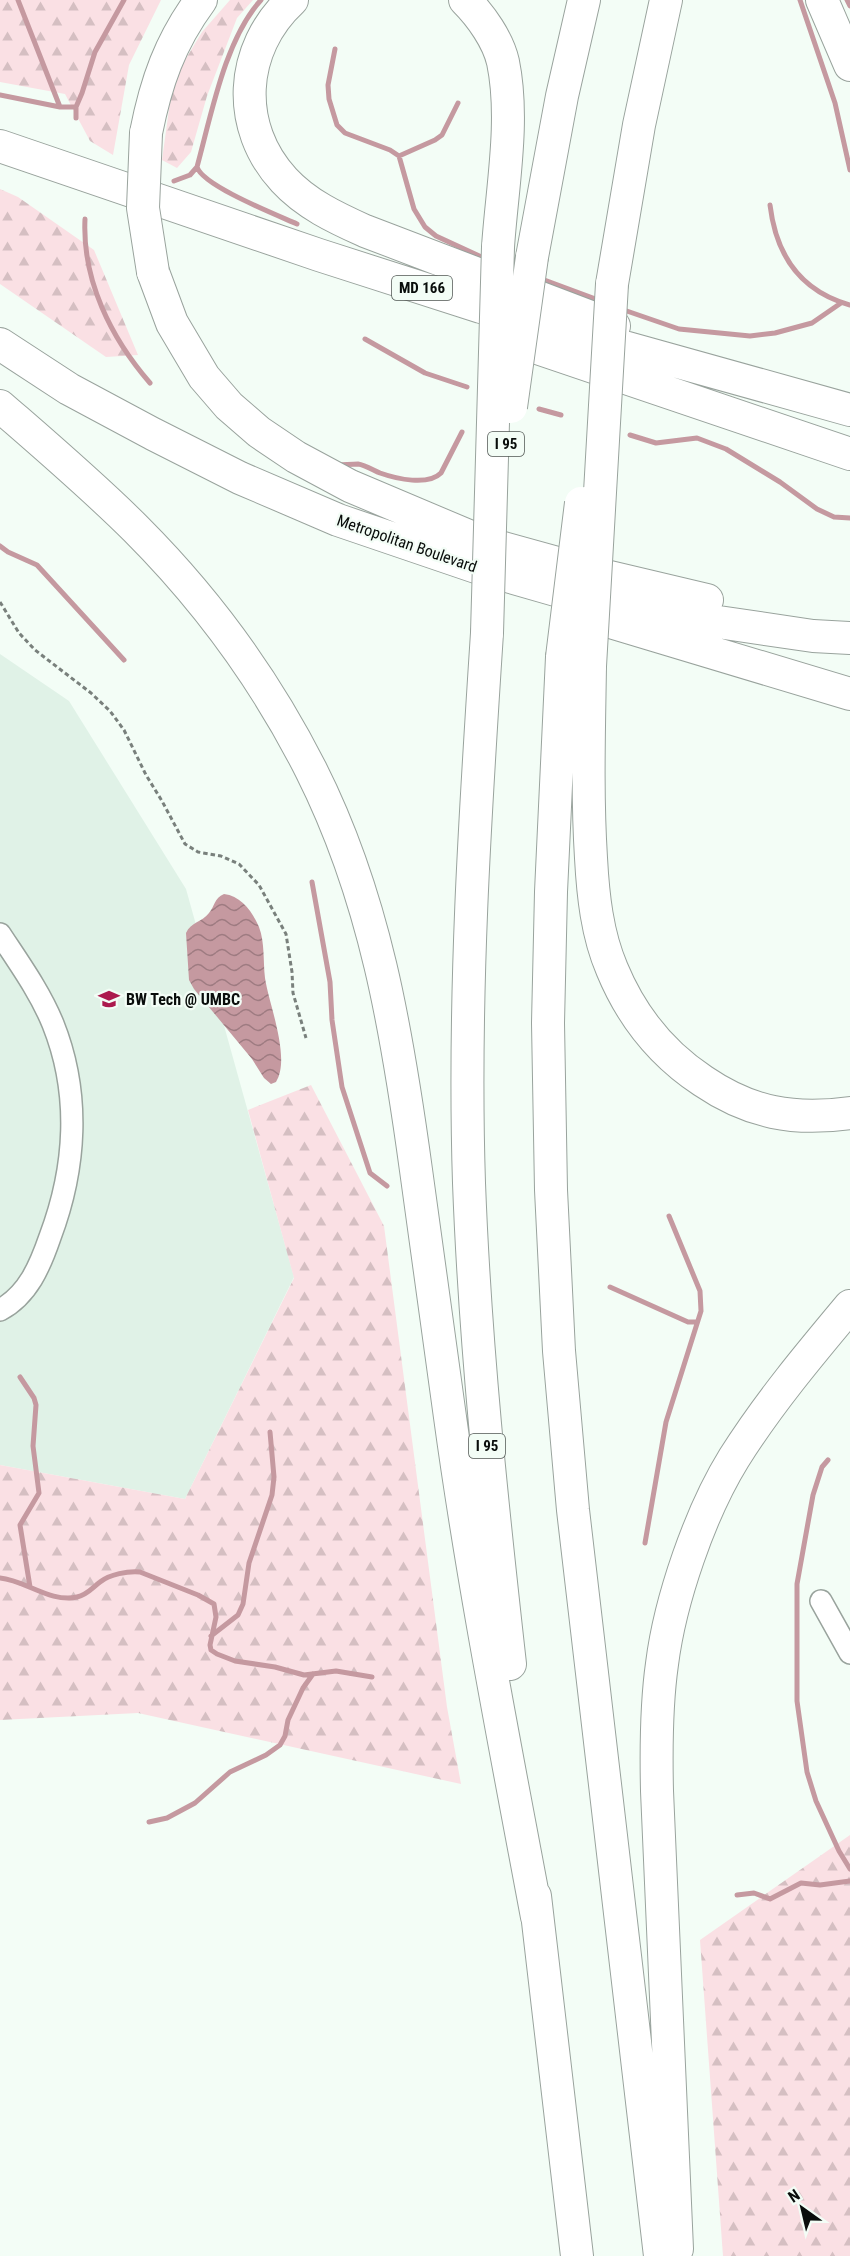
<svg xmlns="http://www.w3.org/2000/svg" width="850" height="2256" viewBox="0 0 850 2256" font-family="'Roboto Condensed',sans-serif">
	<defs>
		<pattern id="forest-firs" width="22" height="20" patternUnits="userSpaceOnUse" patternTransform="scale(1.5)"><rect width="22" height="20" fill="#fae0e4"/><path d="M5 1l3.5 6h-7zM16 11l3.5 6h-7z" fill="#d5bfc2"/></pattern>
		<pattern id="water-waves" width="16" height="10" patternUnits="userSpaceOnUse" patternTransform="scale(1.5)"><rect width="16" height="10" fill="#c599a0"/><path d="M0 5q4-4 8 0t8 0" fill="none" stroke="#9e7b81"/></pattern>
	</defs>
	<rect width="100%" height="100%" fill="#f3fdf6"/>
	<path fill="#e0f2e7" d="M 0,654 L 69,701 L 186,889 L 294,1277 L 185,1499 L 0,1465 Z"/>
	<path fill="url(#forest-firs)" d="M 0,0 L 161,0 L 129,65 L 113,155 L 90,141 L 65,94 L 0,82 Z
		M 230,0 L 253,0 L 237,18 L 207,96 L 191,152 L 177,168 L 162,160 L 173,80 L 202,32 Z
		M 0,189 L 18,197 L 94,250 L 138,355 L 106,357 L 0,284 Z
		M 311,1085 L 384,1226 L 447,1707 L 461,1784 L 138,1713 L 0,1720 L 0,1465 L 185,1499 L 294,1278 L 248,1110 Z
		M 850,1835 L 850,2256 L 723,2256 L 700,1940 Z"/>
	<path fill="url(#water-waves)" d="M 224,894 C 241,896 252,911 259,927 C 265,943 263,961 265,978 C 269,1005 291,1058 276,1082 L 271,1084 L 264,1078 L 252,1059 L 194,989 L 189,980 L 186,933 C 191,922 202,922 209,913 C 215,906 214,898 224,894 Z"/>
	<g fill="none" stroke-linecap="round" stroke-linejoin="round">
		<path stroke="#c599a0" stroke-width="5" d="M 18,0 L 60,107
			M 800,0 L 835,103 L 850,170
			M 847,0 L 850,6
			M 335,49 L 328,85 L 329,99 L 337,125 L 345,133 L 390,150 L 399,156 L 414,209 L 425,227 L 436,236 L 488,260
			M 0,95 L 60,107 L 76,107
			M 76,118 L 76,107 L 82,93 L 95,52 L 124,0
			M 399,156 L 435,140 L 442,135 L 458,103
			M 197,167 C 203,186 277,215 297,224
			M 174,181 L 190,175 L 197,167 C 211,116 225,39 261,0
			M 770,205 C 776,255 800,291 850,305
			M 85,219 C 82,280 111,338 150,383
			M 539,278 L 601,301
			M 621,309 L 679,329 L 750,336 L 775,333 L 812,323 L 841,303
			M 365,339 L 425,373 L 467,387
			M 539,409 L 561,415
			M 630,435 L 656,443 L 697,438 L 726,449 L 780,482 L 817,509 L 834,517 L 850,518
			M 338,465 C 344,465 351,464 358,464 C 365,465 373,470 380,473 C 397,479 428,486 441,473 L 462,432
			M 0,546 L 8,552 L 37,565 L 124,660
			M 312,882 L 330,982 L 332,1020 L 342,1087 L 370,1173 L 387,1186
			M 610,1287 L 688,1322 L 697,1322
			M 20,1377 L 34,1398 L 36,1405 L 33,1446 L 39,1493 L 20,1525 L 30,1587
			M 828,1460 L 822,1467 L 813,1495 L 797,1584 L 797,1701 L 807,1772 L 816,1801 L 839,1851 L 850,1869
			M 645,1543 L 666,1422 L 701,1311 L 700,1291 L 669,1216
			M 0,1578 C 25,1580 50,1603 77,1597 C 87,1595 92,1588 100,1582 C 110,1574 128,1571 140,1572 L 198,1595 L 214,1604 L 216,1617 L 210,1645 L 211,1650 L 217,1654 L 235,1661 L 275,1667 L 304,1675 L 336,1671 L 372,1677
			M 211,1636 L 238,1615 L 243,1604 L 249,1563 L 272,1495 L 274,1477 L 270,1432
			M 149,1822 L 167,1818 L 195,1803 L 230,1772 L 266,1755 L 280,1745 L 285,1736 L 288,1720 L 303,1688 L 313,1674
			M 737,1895 L 754,1893 L 770,1899 L 801,1883 L 820,1885 L 850,1881"/>
		<defs>
			<path id="minor" d="M 0,934 C 19,963 40,992 53,1024 C 81,1094 76,1168 50,1237 C 40,1266 28,1295 0,1310
				M 821,1601 L 850,1653"/>
			<path id="highway" d="M 292,0 C 239,49 235,127 284,180 C 306,204 336,218 365,231 L 614,326
				M 465,0 C 481,16 498,40 503,62 C 515,120 502,188 498,247
				M 822,0 L 850,65
				M 146,133 C 156,82 170,42 201,0
				M 0,146 L 319,255 L 481,307 L 850,410
				M 532,257 L 562,96 L 584,0
				M 153,272 L 172,323 L 204,377 L 229,406 L 259,432 L 296,457 L 350,486 L 485,543 L 593,573 L 707,600
				M 612,284 L 639,125 L 666,0
				M 496,334 L 850,454
				M 0,344 L 69,389 L 153,434 L 240,478 L 338,520 L 479,568 L 587,599 L 691,618 L 813,636 L 850,638
				M 0,406 C 46,446 93,486 136,529 C 206,599 266,681 311,770 C 375,897 397,1031 416,1170 C 427,1253 439,1335 450,1417 C 473,1585 506,1751 537,1917
				M 607,621 L 850,694
				M 487,633 C 475,816 463,999 469,1183 C 475,1344 492,1504 510,1664
				M 562,657 L 551,892 L 548,1023 L 551,1190 L 559,1351 L 573,1510 L 660,2256
				M 590,666 C 589,730 587,794 591,858 C 593,895 597,934 612,969 C 631,1015 662,1054 703,1081 C 750,1113 794,1121 850,1113
				M 535,1896 L 577,2256
				M 677,2249 L 657,1791 C 656,1748 656,1706 662,1664 C 670,1600 700,1513 734,1458 C 768,1404 809,1355 850,1306"/>
		</defs>
		<use href="#minor" stroke="#99a39d" stroke-width="24"/>
		<use href="#highway" stroke="#99a39d" stroke-width="34"/>
		<path stroke="#79807c" stroke-width="3" stroke-dasharray="4.5 3" stroke-linecap="butt" d="M 0,602 L 19,633 L 35,650 L 91,693 L 110,711 L 124,730 L 146,775 L 162,801 L 185,844 L 198,852 L 221,856 L 239,864 L 259,885 L 286,934 L 292,972 L 293,993 L 306,1038"/>
		<use href="#minor" stroke="#fff" stroke-width="21"/>
		<use href="#highway" stroke="#fff" stroke-width="32"/>
		<defs>
			<path id="highway-bridge" d="M 146,133 L 143,208 L 153,272
				M 511,407 L 532,257
				M 487,633 L 498,247
				M 562,657 L 581,503
				M 590,666 L 612,284"/>
		</defs>
		<use href="#highway-bridge" stroke="#99a39d" stroke-width="34" stroke-linecap="butt"/>
		<use href="#highway-bridge" stroke="#fff" stroke-width="32"/>
	</g>
	<defs>
		<symbol id="university-bare" viewBox="-9 -9 18 18"><path d="M0-5L7-2L0 1L-7-2ZM-4 1L0 2.5L4 1V4Q0 6-4 4Z" fill="#ac1a4e" stroke="#f3fdf6" stroke-width="2.5" paint-order="stroke"/></symbol>
	</defs>
	<g fill-rule="evenodd">
		<use href="#university-bare" x="94" y="984" width="30" height="30"/>
	</g>
	<g text-anchor="middle" stroke-width="4.5" stroke-linejoin="round" paint-order="stroke">
		<g fill="#f3fdf6" stroke="#4f5552" stroke-width="1.5">
			<rect x="392" y="276" width="60" height="24" rx="4.5"/>
			<rect x="488" y="432" width="36" height="24" rx="4.5"/>
			<rect x="469" y="1434" width="36" height="24" rx="4.5"/>
		</g>
		<g font-size="15" font-weight="bold" fill="#090d0b">
			<text x="422" y="293">MD 166</text>
			<text x="506" y="449">I 95</text>
			<text x="487" y="1451">I 95</text>
		</g>
		<g font-size="16" fill="#090d0b" stroke="#f3fdf6">
			<text transform="translate(407 543) rotate(19)" y="6">Metropolitan Boulevard</text>
		</g>
		<g font-size="16" font-weight="bold" fill="#090d0b" stroke="#f3fdf6" text-anchor="start">
			<text x="126" y="1005">BW Tech @ UMBC</text>
		</g>
	</g>
	<g transform="translate(802 2208) rotate(326)" stroke="#f3fdf6" stroke-width="4.5" paint-order="stroke">
	<path d="M0-4.5L10 22L0 15L-10 22Z" fill="#090d0b"/>
	<text y="-9" font-size="16" font-weight="bold" text-anchor="middle" fill="#090d0b">N</text>
	</g>
</svg>
